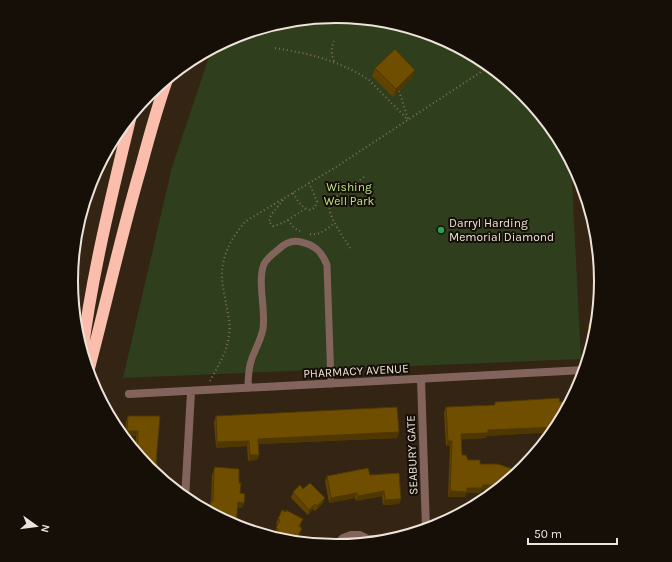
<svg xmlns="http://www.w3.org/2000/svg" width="672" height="562" viewBox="0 0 672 562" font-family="Karla,sans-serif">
	<rect width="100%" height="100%" fill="#332414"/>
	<path fill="#2f3e1c" d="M 336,16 L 388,21 L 438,36 L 483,61 L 524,94 L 556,134 L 571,161 L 581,359 L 123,378 L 172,167 L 212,48 L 235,36 L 285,21 Z"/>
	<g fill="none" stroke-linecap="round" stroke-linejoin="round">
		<path stroke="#7e7163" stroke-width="2" stroke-dasharray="1 3" stroke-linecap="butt" d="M 275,48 C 308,53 340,61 369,80 L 408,120
			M 334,61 C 331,54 331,48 334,41
			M 399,91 L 408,119
			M 293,193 C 298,201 301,208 311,210 L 315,207 L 317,201 L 309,183
			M 283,200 L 271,215 L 269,222 L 273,226 C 284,224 295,215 305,209
			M 288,220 L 294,228 L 300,231
			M 310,234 C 319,236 328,228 335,223
			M 350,248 C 345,239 326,214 330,204 C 333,196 356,183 364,177
			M 210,381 C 218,366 227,352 229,335 C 231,325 228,314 226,304 C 225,296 222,286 222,277 C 221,257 232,236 246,221 L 336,167 L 490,66"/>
		<path stroke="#83645c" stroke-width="7" d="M 248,388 C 248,379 249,366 252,358 C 256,348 261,339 263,329 C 266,310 257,281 264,264 C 267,258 274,253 279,249 C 285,243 293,240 301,242 C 315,245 322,252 327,265 L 331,384"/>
		<path stroke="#83645c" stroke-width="8" d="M 421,379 L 426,529
			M 129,394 L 584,370
			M 185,499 L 191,392
			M 335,546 L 343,538 L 351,535 L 360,535 L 368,539 L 394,539"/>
		<path stroke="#fbbead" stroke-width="12" d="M 82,354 C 92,273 112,194 131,115
			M 88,372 C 106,304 121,235 141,167 C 149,137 157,107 168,77"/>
	</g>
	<path fill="#604300" d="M 375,68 L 415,70 L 412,78 L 393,97 L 372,76 Z
		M 595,318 L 597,318 L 589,337 L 588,326 L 590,320 L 595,320 Z
		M 495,402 L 556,428 L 553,432 L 487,436 L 486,438 L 462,439 L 462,455 L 468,460 L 480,464 L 515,470 L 523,469 L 495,491 L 493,490 L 482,490 L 481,493 L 466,493 L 465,497 L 448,497 L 450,446 L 446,446 L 444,412 L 446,407 L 494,405 Z
		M 128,416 L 156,463 L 148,468 L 135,452 L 136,436 L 125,436 L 126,421 Z
		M 216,416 L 399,432 L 397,438 L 258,444 L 259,455 L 257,460 L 248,461 L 247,446 L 216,448 L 214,422 Z
		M 215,467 L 239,483 L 242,508 L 237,508 L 234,526 L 209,512 L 209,506 L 211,501 L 212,475 Z
		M 370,475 L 401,499 L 399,504 L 383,505 L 382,496 L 356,501 L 355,498 L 329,503 L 325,481 L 327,476 Z
		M 303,489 L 323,503 L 315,511 L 313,509 L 308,515 L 291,498 L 293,492 Z
		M 278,519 L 301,524 L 300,527 L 300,533 L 284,541 L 276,538 L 276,535 L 274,534 L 278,525 L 276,524 Z"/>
	<path fill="#4e3700" d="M 415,70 L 412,78 L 393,97 L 396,89 Z
		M 591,332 L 596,332 L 594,338 L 589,337 Z
		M 557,427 L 553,432 L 487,436 L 486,438 L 459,440 L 461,434 L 488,430 L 513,429 Z
		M 127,431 L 138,431 L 136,436 L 125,436 Z
		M 399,432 L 397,438 L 256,444 L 258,439 Z
		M 249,441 L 247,446 L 216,448 L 217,442 Z
		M 448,441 L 452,441 L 450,446 L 446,446 Z
		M 250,455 L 259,455 L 257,460 L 248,461 Z
		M 483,485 L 495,485 L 493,490 L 482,490 L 481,493 L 466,493 L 465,497 L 448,497 L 450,491 Z
		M 384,491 L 382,496 L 356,501 L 358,496 Z
		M 357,493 L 355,498 L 329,503 L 331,498 Z
		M 325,498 L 323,503 L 315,511 L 317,506 Z
		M 401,499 L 399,504 L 383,505 L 385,500 Z
		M 238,502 L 244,503 L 242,508 L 236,508 Z
		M 315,504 L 313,509 L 308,515 L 309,510 Z"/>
	<path fill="#704e00" stroke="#4e3700" d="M 395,49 L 415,70 L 396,89 L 375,68 Z
		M 595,318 L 597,318 L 596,332 L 591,332 L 590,320 L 595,320 Z
		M 559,398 L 560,402 L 571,401 L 557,427 L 513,429 L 488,430 L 488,433 L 461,434 L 462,455 L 466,455 L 468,460 L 480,460 L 480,464 L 498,464 L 515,470 L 518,464 L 525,466 L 500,487 L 495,485 L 483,485 L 482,488 L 467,488 L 467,492 L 450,491 L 452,441 L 448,441 L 446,407 L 495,405 L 495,402 Z
		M 397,407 L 399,432 L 258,439 L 259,455 L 250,455 L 249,441 L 217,442 L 216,416 Z
		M 128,416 L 160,416 L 156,463 L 157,463 L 156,474 L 148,468 L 137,454 L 138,431 L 127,431 Z
		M 215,467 L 239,469 L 239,483 L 241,483 L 240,493 L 245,494 L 244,503 L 238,502 L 236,526 L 212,514 L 212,513 L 210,513 L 211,501 L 213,501 L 214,470 Z
		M 368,468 L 370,475 L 399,473 L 401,499 L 385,500 L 384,491 L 358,496 L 357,493 L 331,498 L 327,476 Z
		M 310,483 L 325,498 L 317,506 L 315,504 L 309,510 L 293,492 L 300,485 L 303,489 Z
		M 282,510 L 286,512 L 286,510 L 303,519 L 299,526 L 302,528 L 299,534 L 297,542 L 284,541 L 277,539 L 278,529 L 276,528 L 280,520 L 278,519 Z"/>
	<circle fill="#2e9e5b" stroke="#160f08" stroke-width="1.5" cx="441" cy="230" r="4"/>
	<g text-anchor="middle" stroke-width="4" stroke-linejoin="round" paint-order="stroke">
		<g font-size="12" fill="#bbe38a" stroke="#160f08">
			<text x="349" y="191">Wishing<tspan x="349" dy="14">Well Park</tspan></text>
		</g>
		<g font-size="12" fill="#ede3d9" stroke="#160f08" text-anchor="start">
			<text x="449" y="227">Darryl Harding<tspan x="449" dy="14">Memorial Diamond</tspan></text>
		</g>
		<g font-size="12" fill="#ede3d9" stroke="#160f08">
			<text transform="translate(356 371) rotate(-3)" y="4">PHARMACY AVENUE</text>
			<text transform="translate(412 455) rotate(-92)" y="4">SEABURY GATE</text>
		</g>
	</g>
	<path d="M0 0H672V562H0ZM78 281a258 258 0 1 1 516 0a258 258 0 1 1-516 0Z" fill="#160f08" fill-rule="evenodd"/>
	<path fill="none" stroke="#ede3d9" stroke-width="2" d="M78 281a258 258 0 1 1 516 0a258 258 0 1 1-516 0Z"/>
	<g transform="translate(36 526) rotate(104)" stroke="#160f08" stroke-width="3" paint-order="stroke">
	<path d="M0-3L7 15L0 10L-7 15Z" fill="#ede3d9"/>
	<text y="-6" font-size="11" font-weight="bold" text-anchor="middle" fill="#ede3d9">N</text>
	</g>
	<path d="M528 538v6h89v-6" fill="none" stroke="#ede3d9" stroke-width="2"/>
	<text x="534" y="538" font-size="12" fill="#ede3d9" stroke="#160f08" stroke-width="3" paint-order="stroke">50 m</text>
</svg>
